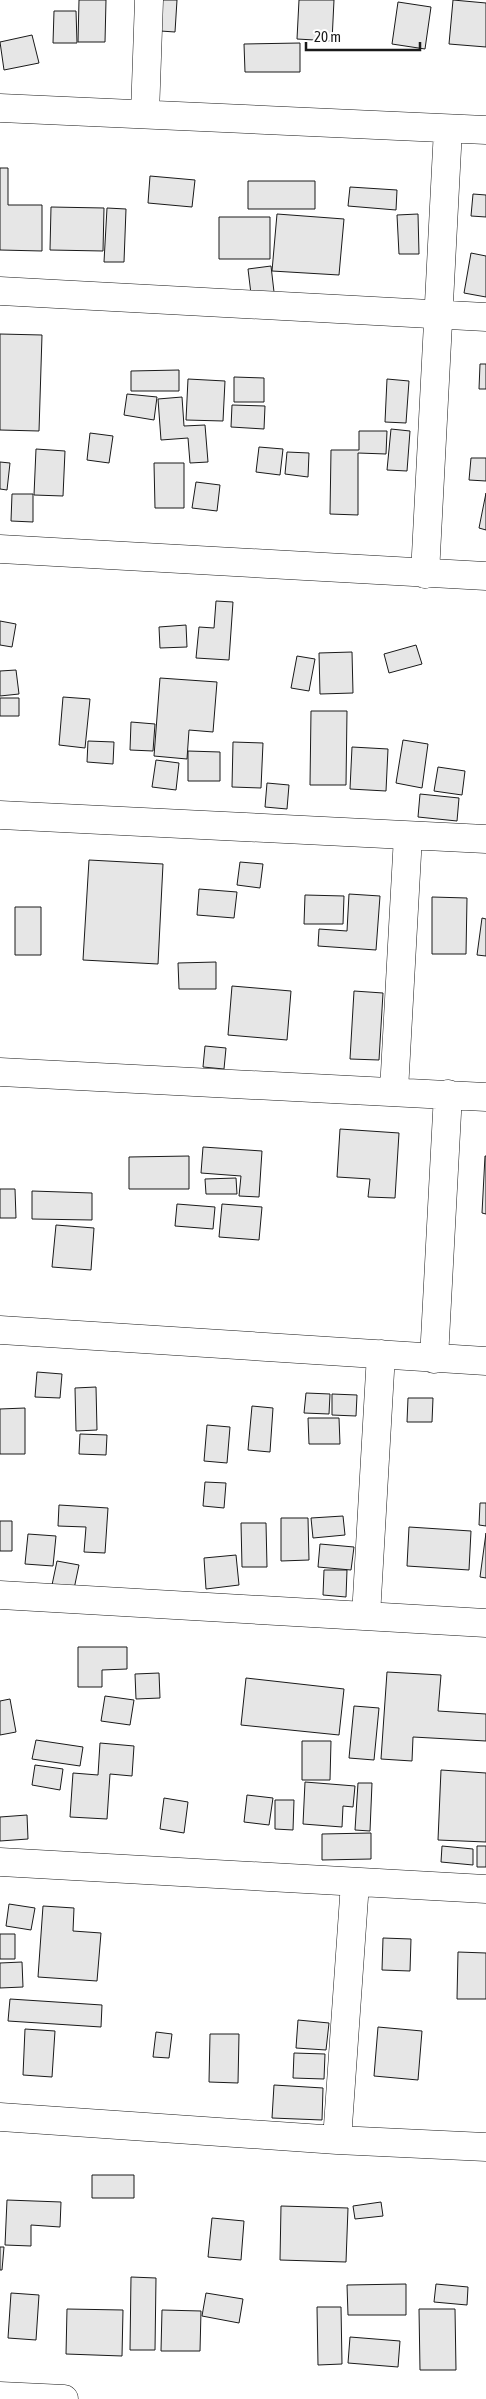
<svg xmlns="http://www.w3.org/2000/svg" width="486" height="2399" viewBox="0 0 486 2399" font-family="'Asap Condensed',sans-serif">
	<rect width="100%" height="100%" fill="#fff"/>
	<path fill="#e6e6e6" stroke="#1a1a1a" d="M 79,0 L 106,0 L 105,42 L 78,42 Z
		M 148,0 L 177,0 L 175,32 L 146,30 Z
		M 299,0 L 334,0 L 332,41 L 297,39 Z
		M 453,0 L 486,3 L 486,47 L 449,44 Z
		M 398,2 L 431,7 L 425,49 L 392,44 Z
		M 54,11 L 76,11 L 77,43 L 53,43 Z
		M 32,35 L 39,63 L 4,70 L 0,42 Z
		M 300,43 L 300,72 L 245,72 L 244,44 Z
		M 0,168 L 8,168 L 8,205 L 42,205 L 42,251 L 0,250 Z
		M 150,176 L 195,180 L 192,207 L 148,203 Z
		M 248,181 L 315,181 L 315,209 L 248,209 Z
		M 350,187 L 397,190 L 396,210 L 348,206 Z
		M 473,194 L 486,195 L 486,217 L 471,216 Z
		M 51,207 L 104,208 L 103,251 L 50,250 Z
		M 107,208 L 126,209 L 124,262 L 104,262 Z
		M 277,214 L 344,219 L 339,275 L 272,271 Z
		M 418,214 L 419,254 L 399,254 L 397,215 Z
		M 219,217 L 270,217 L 270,259 L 219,259 Z
		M 471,253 L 486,256 L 486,297 L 464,293 Z
		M 271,266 L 274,292 L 251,294 L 248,269 Z
		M 0,334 L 42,335 L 39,431 L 0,430 Z
		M 480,364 L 486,364 L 486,389 L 479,389 Z
		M 179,370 L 179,391 L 131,391 L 131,371 Z
		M 234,377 L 264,378 L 264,402 L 234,402 Z
		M 188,379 L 225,381 L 223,421 L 186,420 Z
		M 387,379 L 409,381 L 406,423 L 385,422 Z
		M 127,394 L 157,397 L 154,420 L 124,415 Z
		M 182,397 L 184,426 L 205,425 L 208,462 L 190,463 L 188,438 L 161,440 L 158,399 Z
		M 232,405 L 265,406 L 264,429 L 231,427 Z
		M 391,429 L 410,431 L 407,471 L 387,470 Z
		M 359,431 L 387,431 L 386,454 L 358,453 L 358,515 L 330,514 L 331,450 L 359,450 Z
		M 90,433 L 113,436 L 109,463 L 87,460 Z
		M 259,447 L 283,449 L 280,475 L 256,472 Z
		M 36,449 L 65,451 L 63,496 L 34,495 Z
		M 287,452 L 309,453 L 308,477 L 285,474 Z
		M 471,458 L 486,458 L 486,481 L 469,480 Z
		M 0,462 L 10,463 L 7,490 L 0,489 Z
		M 154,463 L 184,463 L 184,508 L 155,508 Z
		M 196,482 L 220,485 L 217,511 L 192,508 Z
		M 486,493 L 486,530 L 479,528 Z
		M 12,494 L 33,494 L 33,522 L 11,521 Z
		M 216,601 L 233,602 L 229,660 L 196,658 L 199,627 L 214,628 Z
		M 0,621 L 16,624 L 12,647 L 0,645 Z
		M 186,625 L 187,647 L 160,648 L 159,627 Z
		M 416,645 L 422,664 L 389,673 L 384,654 Z
		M 352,652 L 353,693 L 320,694 L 319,653 Z
		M 297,656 L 315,659 L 309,691 L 291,688 Z
		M 16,670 L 19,694 L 0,696 L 0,671 Z
		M 160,678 L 217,682 L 213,732 L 189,730 L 187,759 L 154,756 Z
		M 63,697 L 90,699 L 85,748 L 59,745 Z
		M 0,698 L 19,698 L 19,716 L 0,716 Z
		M 311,711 L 347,711 L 346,785 L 310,785 Z
		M 131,722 L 155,724 L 153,751 L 130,750 Z
		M 403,740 L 428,744 L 422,788 L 396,783 Z
		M 88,741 L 114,742 L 113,764 L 87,762 Z
		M 233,742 L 263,743 L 261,788 L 232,787 Z
		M 352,747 L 388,749 L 386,791 L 350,789 Z
		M 188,751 L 220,752 L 220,781 L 188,781 Z
		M 156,760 L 179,763 L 176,790 L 152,787 Z
		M 438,767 L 465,771 L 462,795 L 434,791 Z
		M 267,783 L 289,785 L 287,809 L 265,807 Z
		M 420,794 L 459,798 L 457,821 L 418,817 Z
		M 89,860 L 163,864 L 158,964 L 83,960 Z
		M 240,862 L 263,864 L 260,888 L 237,885 Z
		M 199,889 L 237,892 L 234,918 L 197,915 Z
		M 349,894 L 380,896 L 376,950 L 318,946 L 319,929 L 347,931 Z
		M 305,895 L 344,896 L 343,924 L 304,924 Z
		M 432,897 L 467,898 L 466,954 L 432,954 Z
		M 15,907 L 41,907 L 41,955 L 15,955 Z
		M 482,918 L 486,919 L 486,956 L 477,955 Z
		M 216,962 L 216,989 L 179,989 L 178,963 Z
		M 232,986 L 291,991 L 287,1040 L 228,1035 Z
		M 354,991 L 383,993 L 379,1060 L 350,1059 Z
		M 205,1046 L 226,1048 L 224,1069 L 203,1067 Z
		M 340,1129 L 399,1133 L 395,1198 L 368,1197 L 370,1179 L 337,1177 Z
		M 203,1147 L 262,1151 L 259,1197 L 239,1196 L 241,1176 L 201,1173 Z
		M 189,1156 L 189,1189 L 129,1189 L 129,1157 Z
		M 485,1156 L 486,1156 L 486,1214 L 482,1213 Z
		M 236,1178 L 237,1194 L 206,1194 L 205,1179 Z
		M 0,1189 L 15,1189 L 16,1218 L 0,1218 Z
		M 32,1191 L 92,1193 L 92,1220 L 32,1219 Z
		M 177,1204 L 215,1207 L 213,1229 L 175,1226 Z
		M 222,1204 L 262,1207 L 259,1240 L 219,1237 Z
		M 56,1225 L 94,1228 L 91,1270 L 52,1267 Z
		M 37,1372 L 62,1374 L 60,1398 L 35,1397 Z
		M 96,1387 L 97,1430 L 76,1431 L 75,1388 Z
		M 306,1393 L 330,1394 L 329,1414 L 304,1413 Z
		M 332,1394 L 357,1395 L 356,1416 L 332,1415 Z
		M 408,1398 L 433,1398 L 432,1422 L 407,1422 Z
		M 252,1406 L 273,1408 L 270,1452 L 248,1450 Z
		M 25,1408 L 25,1454 L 0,1454 L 0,1409 Z
		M 308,1418 L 339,1418 L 340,1444 L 309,1444 Z
		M 207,1425 L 230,1427 L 227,1463 L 204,1461 Z
		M 80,1434 L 107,1435 L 106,1455 L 79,1454 Z
		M 205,1482 L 226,1483 L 224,1508 L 203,1506 Z
		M 480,1503 L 486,1503 L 486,1526 L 479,1525 Z
		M 59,1505 L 108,1508 L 105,1553 L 84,1552 L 86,1527 L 58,1526 Z
		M 343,1516 L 345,1535 L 313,1538 L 311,1518 Z
		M 281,1518 L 308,1518 L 309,1560 L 281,1561 Z
		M 0,1521 L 12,1521 L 12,1551 L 0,1551 Z
		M 241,1523 L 266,1523 L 267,1567 L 242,1567 Z
		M 409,1527 L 471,1531 L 469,1570 L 407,1566 Z
		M 486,1533 L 486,1578 L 480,1577 Z
		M 28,1534 L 56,1536 L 53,1566 L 25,1564 Z
		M 320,1544 L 354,1547 L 351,1570 L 318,1567 Z
		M 236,1555 L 239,1585 L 206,1589 L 204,1558 Z
		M 57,1561 L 79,1565 L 74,1589 L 52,1585 Z
		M 324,1570 L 347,1570 L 346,1597 L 323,1595 Z
		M 78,1647 L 127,1647 L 127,1669 L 102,1670 L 102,1687 L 78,1687 Z
		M 387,1672 L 441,1675 L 438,1711 L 486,1714 L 486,1741 L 413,1737 L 412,1761 L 381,1759 Z
		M 159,1673 L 160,1698 L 136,1699 L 135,1674 Z
		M 246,1678 L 344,1689 L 339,1735 L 241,1725 Z
		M 105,1696 L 134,1700 L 130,1725 L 101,1721 Z
		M 10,1699 L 16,1732 L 0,1735 L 0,1701 Z
		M 354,1706 L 379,1708 L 374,1760 L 349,1758 Z
		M 36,1740 L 83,1747 L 80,1766 L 32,1759 Z
		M 302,1741 L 331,1741 L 330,1780 L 302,1780 Z
		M 100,1743 L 134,1746 L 132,1776 L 110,1774 L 107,1819 L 70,1817 L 73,1773 L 98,1775 Z
		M 35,1765 L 63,1769 L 60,1790 L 32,1785 Z
		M 441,1770 L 486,1773 L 486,1842 L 438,1840 Z
		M 305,1782 L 355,1786 L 353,1807 L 343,1806 L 342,1827 L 303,1824 Z
		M 358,1783 L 372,1783 L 370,1831 L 355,1830 Z
		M 247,1795 L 273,1798 L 269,1825 L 244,1822 Z
		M 164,1798 L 188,1802 L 184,1833 L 160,1829 Z
		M 275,1800 L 294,1800 L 293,1830 L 275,1829 Z
		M 27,1815 L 28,1839 L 0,1841 L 0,1817 Z
		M 371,1833 L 371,1859 L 322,1860 L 322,1834 Z
		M 442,1846 L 473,1849 L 473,1865 L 441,1862 Z
		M 477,1846 L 486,1846 L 486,1867 L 477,1867 Z
		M 9,1904 L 35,1908 L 31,1930 L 6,1926 Z
		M 43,1906 L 74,1908 L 73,1931 L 101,1933 L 97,1981 L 38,1977 Z
		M 0,1934 L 15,1934 L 15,1959 L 0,1959 Z
		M 383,1938 L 411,1939 L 410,1971 L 382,1970 Z
		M 458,1952 L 486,1953 L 486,1999 L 457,1999 Z
		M 22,1962 L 23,1987 L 0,1988 L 0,1963 Z
		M 10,1999 L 102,2005 L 101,2027 L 8,2021 Z
		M 298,2020 L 329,2023 L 326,2050 L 296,2048 Z
		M 378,2027 L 422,2031 L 418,2080 L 374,2076 Z
		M 25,2029 L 55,2031 L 52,2077 L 23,2075 Z
		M 156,2032 L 172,2034 L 169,2058 L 153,2057 Z
		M 210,2034 L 239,2034 L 238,2083 L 209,2082 Z
		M 294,2053 L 325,2054 L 324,2079 L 293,2078 Z
		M 274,2085 L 323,2088 L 322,2120 L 272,2118 Z
		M 92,2175 L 134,2175 L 134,2198 L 92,2198 Z
		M 7,2200 L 61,2202 L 60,2227 L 31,2225 L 31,2246 L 5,2245 Z
		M 381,2202 L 383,2216 L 355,2219 L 353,2206 Z
		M 281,2206 L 348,2208 L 346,2262 L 280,2260 Z
		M 212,2218 L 244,2221 L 241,2260 L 208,2257 Z
		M 0,2247 L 4,2247 L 2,2270 L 0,2270 Z
		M 131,2277 L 156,2278 L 155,2350 L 130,2350 Z
		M 406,2284 L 406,2315 L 348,2315 L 347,2285 Z
		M 436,2284 L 468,2287 L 467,2305 L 434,2302 Z
		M 11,2293 L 39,2295 L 36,2340 L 8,2338 Z
		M 206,2293 L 243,2299 L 239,2323 L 202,2316 Z
		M 317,2307 L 341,2307 L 342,2364 L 318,2365 Z
		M 67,2309 L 123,2310 L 122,2356 L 66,2354 Z
		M 419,2309 L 455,2309 L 456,2370 L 420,2370 Z
		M 162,2310 L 201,2311 L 200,2351 L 161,2351 Z
		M 350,2337 L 400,2341 L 398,2367 L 348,2363 Z"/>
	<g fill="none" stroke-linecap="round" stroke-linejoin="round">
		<defs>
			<path id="street" d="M 0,108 L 486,130
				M 145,114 L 149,0
				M 0,291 L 486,317
				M 0,549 L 486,576
				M 425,574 L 448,129
				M 0,815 L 486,839
				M 0,1072 L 486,1097
				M 394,1091 L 408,836
				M 0,1330 L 486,1361
				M 434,1359 L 448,1094
				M 0,1595 L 486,1623
				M 366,1616 L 381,1354
				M 0,1862 L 486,1889
				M 0,2117 L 337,2140 L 486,2147
				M 337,2140 L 355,1883
				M 0,2396 L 64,2399"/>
		</defs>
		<use href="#street" stroke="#1a1a1a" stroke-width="29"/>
		<use href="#street" stroke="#fff" stroke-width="28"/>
	</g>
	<path d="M306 42v8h114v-8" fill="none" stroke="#1a1a1a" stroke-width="2.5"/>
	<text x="314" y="42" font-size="15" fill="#1a1a1a" stroke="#ffffff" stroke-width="4" paint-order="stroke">20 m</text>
</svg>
